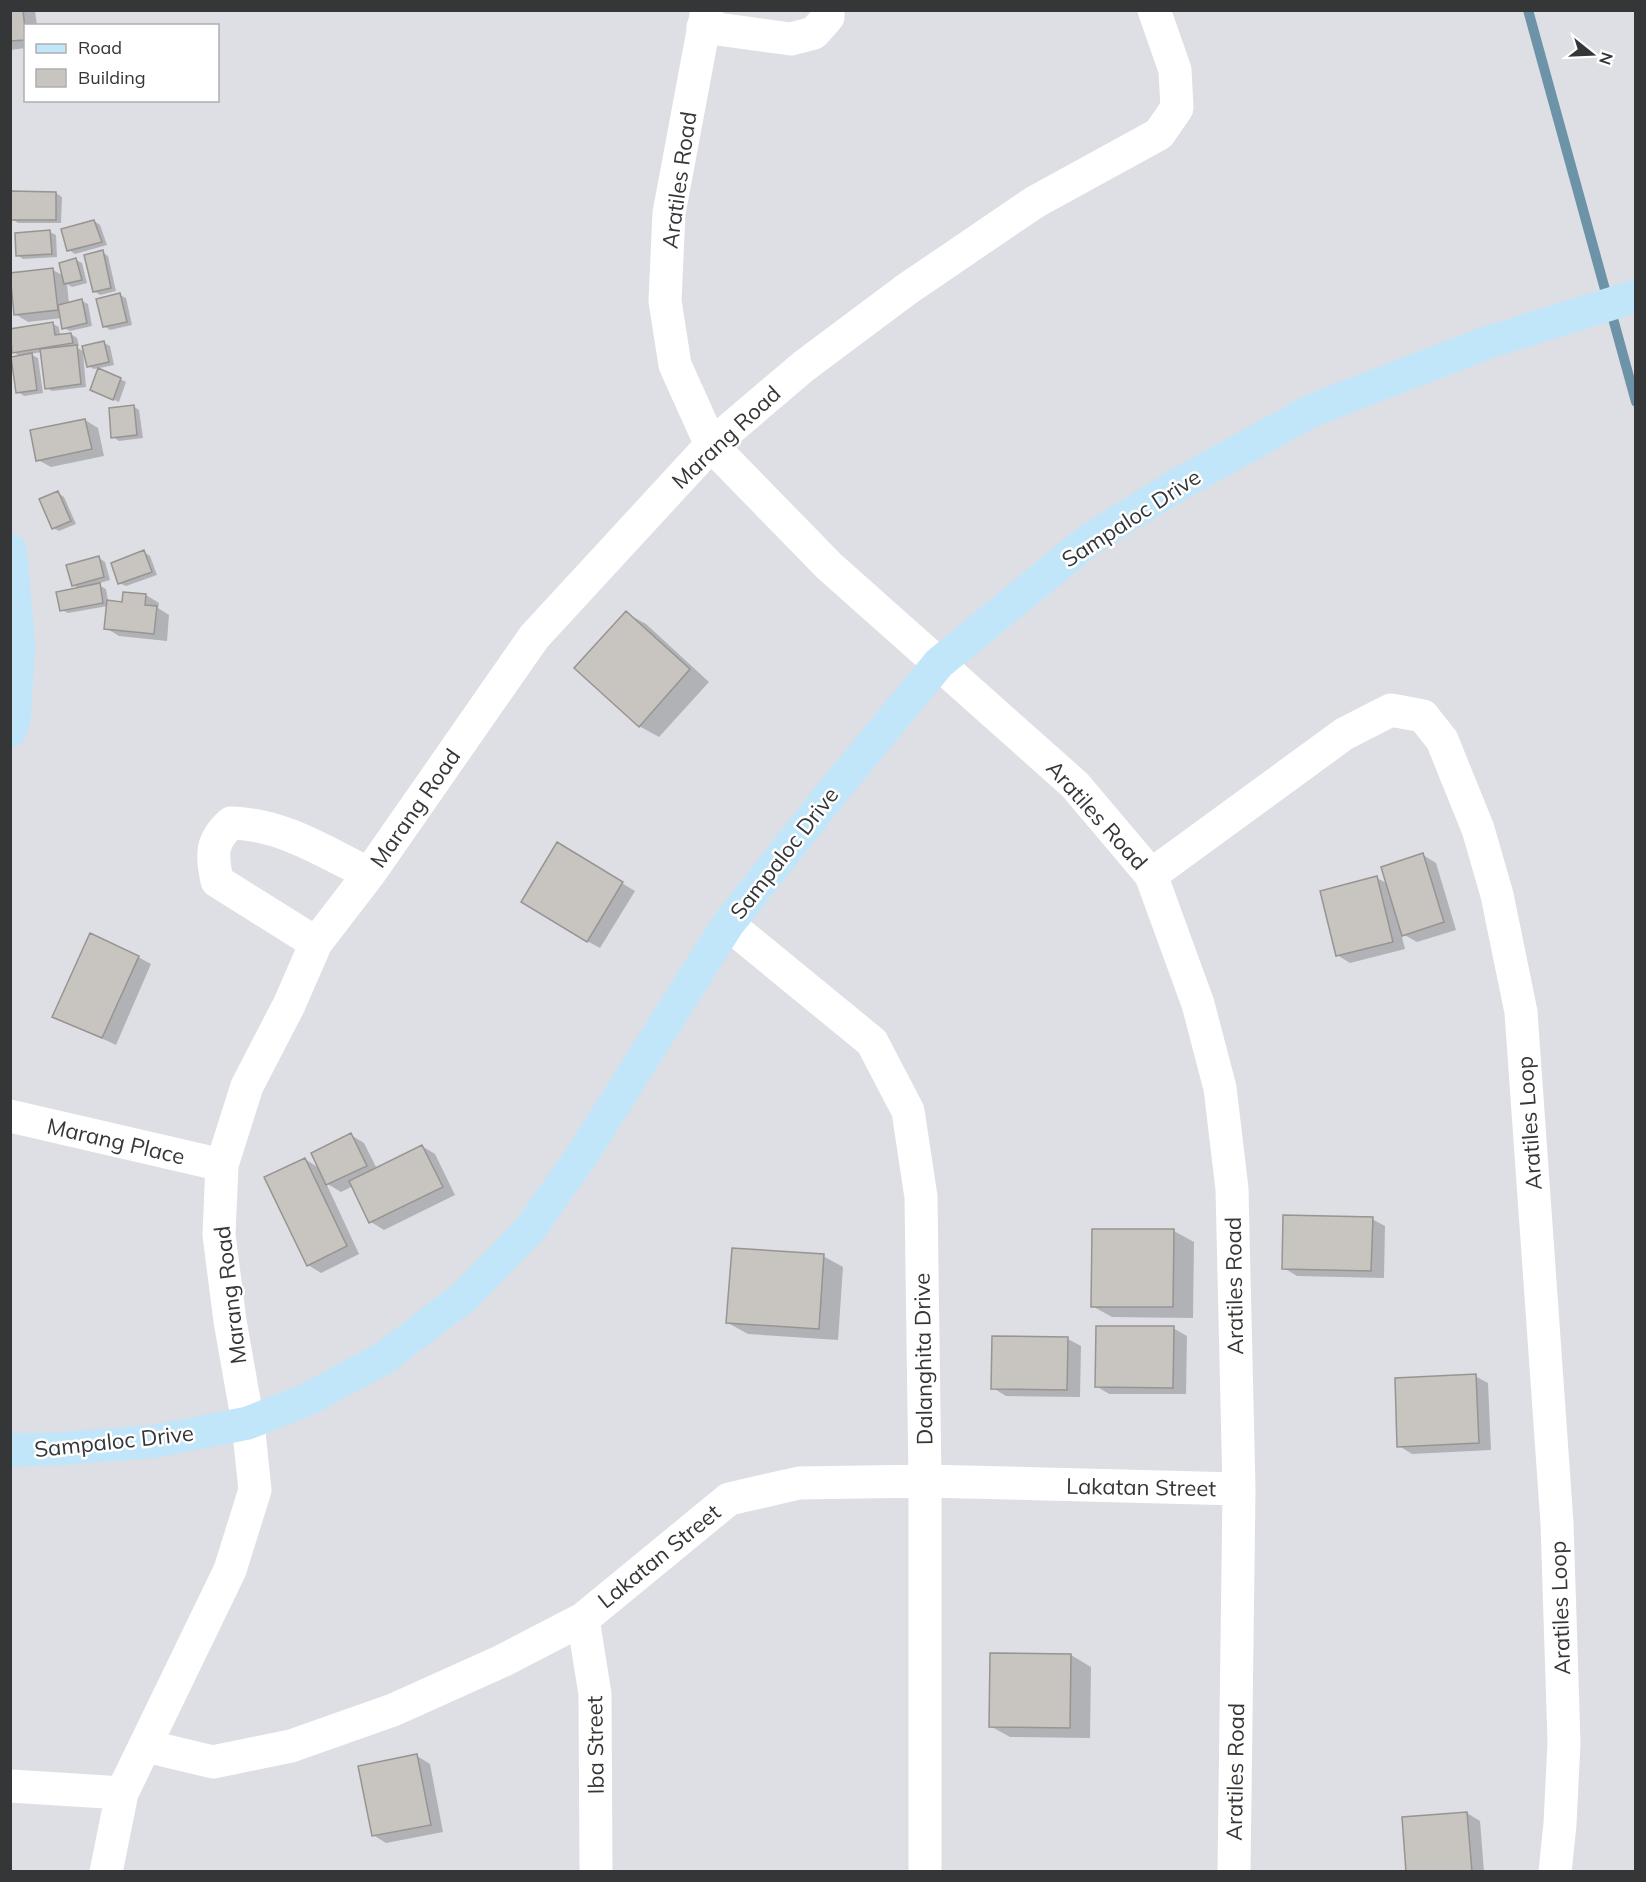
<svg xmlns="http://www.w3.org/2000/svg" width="1646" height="1882" viewBox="0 0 1646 1882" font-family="Mulish,sans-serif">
	<rect width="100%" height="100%" fill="#dddfe4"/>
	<path fill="#0003" d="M 10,10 L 35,10 L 37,26 L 26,26 L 26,48 L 10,50 Z
		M 56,193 L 62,197 L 61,223 L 18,223 L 12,219 Z
		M 94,221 L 100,225 L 107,245 L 75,254 L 69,250 Z
		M 50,232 L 56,235 L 57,257 L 23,259 L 17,255 Z
		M 102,252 L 108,256 L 116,291 L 100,295 L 94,291 Z
		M 76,260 L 82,263 L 87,283 L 72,287 L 67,284 L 69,304 L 82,301 L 88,304 L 92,326 L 70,331 L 64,328 L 62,318 L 28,322 L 15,314 L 53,270 L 64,276 Z
		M 120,295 L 126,298 L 132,325 L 110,330 L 104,326 Z
		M 53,324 L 59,327 L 60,336 L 71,334 L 77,338 L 79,346 L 75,346 L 84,352 L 83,352 L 86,387 L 52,391 L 46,388 L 42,352 L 30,354 L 38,358 L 43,393 L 24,396 L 18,392 L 21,357 L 13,352 Z
		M 104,343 L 110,346 L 114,365 L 94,369 L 88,366 Z
		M 120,379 L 126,382 L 119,402 L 97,393 Z
		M 133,406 L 139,410 L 143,438 L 119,441 L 113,437 Z
		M 85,420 L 98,428 L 104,456 L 51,467 L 38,460 Z
		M 58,493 L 64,497 L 76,524 L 59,531 L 53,528 Z
		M 144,552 L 150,556 L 157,575 L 126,586 L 119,583 Z
		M 99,558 L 105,562 L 110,580 L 97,584 L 106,589 L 108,601 L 124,603 L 146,595 L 159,603 L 158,608 L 169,615 L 167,641 L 119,636 L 106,628 L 108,606 L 68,613 L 62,610 L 80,589 L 73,585 Z
		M 626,613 L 646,624 L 709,682 L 659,737 L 639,726 Z
		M 570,852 L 635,891 L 600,948 L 587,941 Z
		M 1423,855 L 1436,863 L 1456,930 L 1417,942 L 1401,933 L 1405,949 L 1350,963 L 1337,955 L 1377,878 L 1388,884 Z
		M 138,957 L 151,964 L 116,1045 L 54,1016 Z
		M 351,1135 L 364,1143 L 377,1169 L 422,1146 L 435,1154 L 455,1195 L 384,1230 L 371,1222 L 353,1186 L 341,1192 L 326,1183 L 359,1254 L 321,1273 L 308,1265 L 305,1159 L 319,1168 Z
		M 1372,1219 L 1385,1226 L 1384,1278 L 1297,1276 L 1284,1268 Z
		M 1174,1231 L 1194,1242 L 1193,1318 L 1112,1317 L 1092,1306 Z
		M 823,1256 L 843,1267 L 838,1340 L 748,1334 L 728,1323 Z
		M 1173,1328 L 1187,1336 L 1186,1394 L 1109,1394 L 1096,1386 Z
		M 1068,1339 L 1081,1346 L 1080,1397 L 1006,1396 L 993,1388 Z
		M 1475,1376 L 1488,1383 L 1491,1450 L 1412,1454 L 1399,1446 Z
		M 1071,1655 L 1091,1667 L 1090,1738 L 1010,1737 L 990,1726 Z
		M 417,1756 L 430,1764 L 443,1832 L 386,1843 L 373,1835 Z
		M 1467,1813 L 1480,1821 L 1484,1872 L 1408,1872 L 1404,1818 Z"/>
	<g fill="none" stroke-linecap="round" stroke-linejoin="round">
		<path stroke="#6c93a7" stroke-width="10" d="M 1528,10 L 1636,402"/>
	</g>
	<path fill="#c8c4c0" stroke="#989491" stroke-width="1.5" d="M 10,10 L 23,10 L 26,40 L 10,41 Z
		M 11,191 L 56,192 L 56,220 L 10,220 Z
		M 94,220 L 102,242 L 67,251 L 61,229 Z
		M 50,230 L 52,254 L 16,256 L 15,233 Z
		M 103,250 L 111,288 L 93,292 L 84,255 Z
		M 76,258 L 82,280 L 64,284 L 59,263 Z
		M 53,268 L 58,310 L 14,315 L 10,273 Z
		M 120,293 L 127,322 L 103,327 L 96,299 Z
		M 82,299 L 87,323 L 62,329 L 58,305 Z
		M 53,322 L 55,335 L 71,333 L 73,343 L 12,353 L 10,329 Z
		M 104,341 L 109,362 L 87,367 L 82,346 Z
		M 77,345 L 81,384 L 45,389 L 40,349 Z
		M 32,353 L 37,390 L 16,393 L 11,357 Z
		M 98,368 L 121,378 L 113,400 L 90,390 Z
		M 134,405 L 137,435 L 111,438 L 109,408 Z
		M 85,419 L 92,449 L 36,461 L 30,430 Z
		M 58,491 L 71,521 L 52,529 L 39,499 Z
		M 144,550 L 152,572 L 118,584 L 111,563 Z
		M 99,556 L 104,577 L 72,586 L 66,565 Z
		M 100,583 L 103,603 L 60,611 L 56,592 Z
		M 123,592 L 146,594 L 145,605 L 157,606 L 154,634 L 104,629 L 107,600 L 122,602 Z
		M 626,611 L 690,669 L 639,727 L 574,668 Z
		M 557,842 L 623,882 L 587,942 L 521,902 Z
		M 1423,853 L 1444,922 L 1402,936 L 1381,867 Z
		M 1377,876 L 1393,942 L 1336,956 L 1320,891 Z
		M 90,933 L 139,956 L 102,1038 L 52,1017 Z
		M 351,1133 L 367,1166 L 326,1185 L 311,1153 Z
		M 422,1145 L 443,1187 L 369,1223 L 349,1181 Z
		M 305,1158 L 347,1246 L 307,1266 L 264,1177 Z
		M 1283,1215 L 1373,1217 L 1371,1271 L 1282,1269 Z
		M 1092,1229 L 1174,1229 L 1173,1307 L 1091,1307 Z
		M 732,1248 L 824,1254 L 819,1329 L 726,1323 Z
		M 1096,1326 L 1174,1326 L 1173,1388 L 1095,1387 Z
		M 992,1336 L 1068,1337 L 1067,1390 L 991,1389 Z
		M 1476,1374 L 1479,1443 L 1397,1447 L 1395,1378 Z
		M 990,1653 L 1071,1654 L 1070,1728 L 989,1727 Z
		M 417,1754 L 431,1825 L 372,1836 L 358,1766 Z
		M 1467,1812 L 1472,1872 L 1406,1872 L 1402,1817 Z"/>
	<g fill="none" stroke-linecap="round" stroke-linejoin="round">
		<path stroke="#fff" stroke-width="33" d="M 707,10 L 669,213 L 665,301 L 675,365 L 711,445 L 829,566 L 1075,785 L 1151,875 L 1198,1004 L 1220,1088 L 1232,1189 L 1239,1489 L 1234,1872
			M 703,27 L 791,39 L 814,33 L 828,17 L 828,10
			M 1151,875 L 1344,734 L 1391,710 L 1423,716 L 1442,740 L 1478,829 L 1497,895 L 1521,1012 L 1557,1523 L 1564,1742 L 1560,1824 L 1555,1872
			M 728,924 L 872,1042 L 908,1111 L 921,1197 L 925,1481 L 925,1872
			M 316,943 L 217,881 C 212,855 210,842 231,823 C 282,824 325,852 369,874
			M 10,1116 L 222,1165
			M 583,1619 L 595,1694 L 596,1872
			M 146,1746 L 213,1762 L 291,1746 L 393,1710 L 502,1661 L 583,1619 L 729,1499 L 799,1483 L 925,1481 L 1239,1489
			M 10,1786 L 122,1793
			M 106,1872 L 122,1793 L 230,1570 L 255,1490 L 248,1423 L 230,1321 L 219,1235 L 222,1165 L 247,1086 L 289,1005 L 316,943 L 369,874 L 534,637 L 711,445 L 804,366 L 907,289 L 1035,202 L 1159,134 L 1177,108 L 1175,70 L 1154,10"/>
		<path stroke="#c2e6f9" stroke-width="33" d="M 10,550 L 19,646 L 14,719 L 10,731
			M 10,1450 L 58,1449 L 157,1441 L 248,1423 L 306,1400 L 384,1358 L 465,1296 L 530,1229 L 584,1152 L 728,924 L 835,789 L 939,663 L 1089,540 L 1174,487 L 1313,410 L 1486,343 L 1636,296"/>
	</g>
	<g text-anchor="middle" stroke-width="5" stroke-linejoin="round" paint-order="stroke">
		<g font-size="22" fill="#353638" stroke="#fff">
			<text transform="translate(679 180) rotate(-82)" y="8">Aratiles Road</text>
			<text transform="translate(726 437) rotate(-43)" y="8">Marang Road</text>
			<text transform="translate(1131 518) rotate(-33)" y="8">Sampaloc Drive</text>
			<text transform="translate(415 808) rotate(-55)" y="8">Marang Road</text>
			<text transform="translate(1097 815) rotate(48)" y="8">Aratiles Road</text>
			<text transform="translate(784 853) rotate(-52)" y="8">Sampaloc Drive</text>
			<text transform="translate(1529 1123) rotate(-94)" y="8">Aratiles Loop</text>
			<text transform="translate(116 1141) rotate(13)" y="8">Marang Place</text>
			<text transform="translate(1234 1286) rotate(-91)" y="8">Aratiles Road</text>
			<text transform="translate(230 1295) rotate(-97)" y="8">Marang Road</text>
			<text transform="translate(923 1359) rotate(-91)" y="8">Dalanghita Drive</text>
			<text transform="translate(114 1441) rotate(-6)" y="8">Sampaloc Drive</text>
			<text transform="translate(1141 1487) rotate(1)" y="8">Lakatan Street</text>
			<text transform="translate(659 1556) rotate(-39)" y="8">Lakatan Street</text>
			<text transform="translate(1560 1608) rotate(-92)" y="8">Aratiles Loop</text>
			<text transform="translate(595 1745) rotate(-91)" y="8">Iba Street</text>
			<text transform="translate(1235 1772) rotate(-89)" y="8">Aratiles Road</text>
		</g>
	</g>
	<rect width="1646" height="1882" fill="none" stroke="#353638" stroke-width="24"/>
	<rect x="24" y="24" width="195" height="78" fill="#ffffff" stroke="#aeafaf" stroke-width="1.5"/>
	<rect x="36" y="44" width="30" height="9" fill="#c2e6f9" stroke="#aeafaf" stroke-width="1.5"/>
	<text x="78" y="54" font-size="18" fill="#353638">Road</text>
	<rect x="36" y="69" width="30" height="18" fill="#c8c4c0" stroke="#aeafaf" stroke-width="1.5"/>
	<text x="78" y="84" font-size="18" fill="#353638">Building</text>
	<g transform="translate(1592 54) rotate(108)" stroke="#ffffff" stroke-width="4.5" paint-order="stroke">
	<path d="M0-4.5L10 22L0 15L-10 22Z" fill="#353638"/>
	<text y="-9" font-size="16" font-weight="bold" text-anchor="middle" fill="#353638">N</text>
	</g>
</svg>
